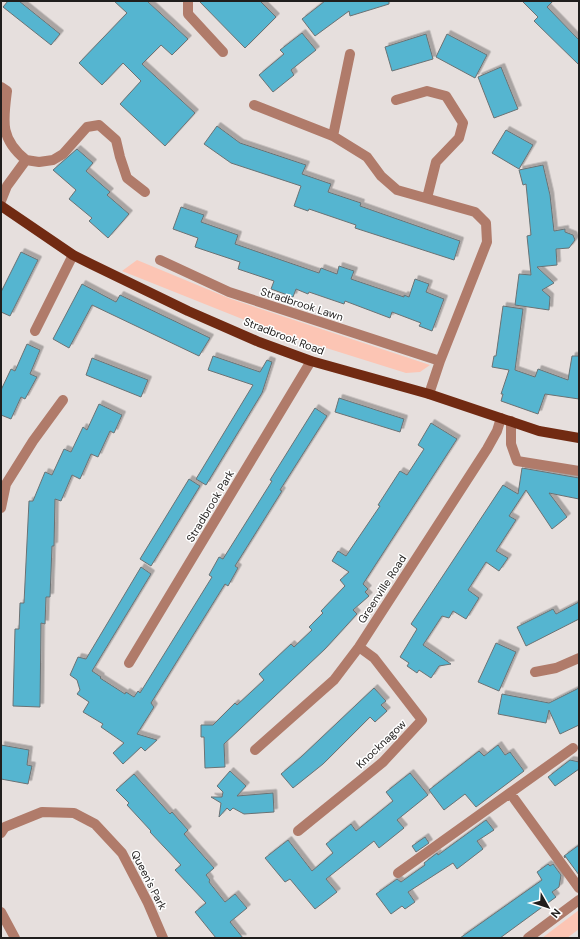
<svg xmlns="http://www.w3.org/2000/svg" width="580" height="939" viewBox="0 0 580 939" font-family="'DM Sans',sans-serif">
	<defs>
		<filter id="shadow"><feDropShadow dx="3.5" dy="-3.5" stdDeviation="0" flood-color="#0004"/></filter>
	</defs>
	<rect width="100%" height="100%" fill="#e6dfdd"/>
	<path fill="#fcc5b4" d="M 137,260 L 231,299 L 430,365 L 420,372 L 406,373 L 272,331 L 122,271 Z
		M 579,910 L 579,929 L 567,938 L 542,938 Z"/>
	<path fill="#54b5d0" stroke="#6b7274" filter="url(#shadow)" d="M 8,1 L 19,1 L 60,34 L 51,45 L 3,7 Z
		M 114,1 L 147,1 L 188,39 L 172,55 L 161,45 L 142,64 L 195,113 L 165,146 L 120,104 L 141,81 L 123,63 L 102,85 L 79,63 L 127,13 Z
		M 199,1 L 260,1 L 276,17 L 245,48 Z
		M 325,1 L 389,1 L 389,4 L 350,16 L 349,11 L 315,36 L 302,19 Z
		M 522,1 L 553,1 L 547,7 L 579,40 L 579,65 L 534,21 L 538,17 Z
		M 302,33 L 316,50 L 291,70 L 294,75 L 273,92 L 259,75 L 284,54 L 280,50 Z
		M 426,34 L 433,59 L 392,71 L 385,47 Z
		M 447,34 L 487,55 L 475,78 L 436,57 Z
		M 501,67 L 518,109 L 494,118 L 478,77 Z
		M 217,126 L 240,143 L 306,165 L 302,174 L 331,184 L 328,192 L 361,203 L 360,206 L 460,241 L 454,260 L 355,228 L 356,225 L 309,209 L 308,211 L 294,206 L 301,186 L 231,163 L 204,144 Z
		M 506,130 L 533,145 L 519,169 L 492,153 Z
		M 77,149 L 93,163 L 86,171 L 110,192 L 107,195 L 129,214 L 108,238 L 89,221 L 92,218 L 69,199 L 76,190 L 53,170 Z
		M 543,165 L 550,195 L 554,231 L 565,229 L 565,232 L 573,235 L 575,240 L 569,248 L 556,249 L 557,265 L 537,267 L 554,283 L 542,290 L 550,297 L 549,310 L 515,305 L 519,274 L 531,275 L 527,236 L 531,235 L 526,184 L 523,185 L 519,170 Z
		M 181,207 L 204,215 L 201,222 L 238,235 L 235,244 L 319,273 L 321,268 L 337,274 L 339,266 L 354,271 L 351,279 L 404,297 L 404,295 L 409,297 L 415,279 L 429,284 L 426,292 L 444,299 L 432,331 L 419,326 L 421,323 L 392,312 L 390,318 L 345,301 L 344,304 L 309,292 L 308,294 L 296,289 L 293,297 L 271,289 L 274,281 L 238,269 L 240,262 L 195,247 L 198,238 L 173,229 Z
		M 21,252 L 38,260 L 10,316 L 1,312 L 1,292 Z
		M 82,284 L 116,302 L 120,295 L 210,338 L 199,356 L 92,305 L 69,348 L 53,339 Z
		M 503,306 L 523,309 L 515,370 L 535,377 L 538,369 L 568,380 L 572,356 L 579,356 L 579,399 L 545,394 L 538,414 L 501,401 L 503,394 L 501,394 L 509,370 L 492,367 L 494,356 L 496,356 Z
		M 27,344 L 40,350 L 30,374 L 37,377 L 25,399 L 21,397 L 11,419 L 1,415 L 1,390 L 11,369 L 15,371 Z
		M 213,356 L 260,372 L 267,360 L 272,362 L 262,393 L 206,485 L 196,479 L 253,385 L 208,370 Z
		M 92,358 L 148,380 L 141,397 L 86,375 Z
		M 339,398 L 404,419 L 400,432 L 335,412 Z
		M 99,404 L 122,415 L 114,433 L 110,431 L 98,457 L 91,454 L 80,479 L 72,475 L 61,501 L 55,499 L 54,546 L 52,546 L 50,597 L 46,597 L 45,624 L 41,623 L 40,707 L 13,706 L 15,629 L 19,629 L 20,603 L 24,603 L 29,501 L 33,501 L 45,472 L 52,475 L 64,449 L 71,452 L 83,427 L 87,430 Z
		M 315,408 L 327,416 L 280,490 L 282,491 L 235,566 L 238,568 L 228,586 L 225,584 L 151,703 L 154,707 L 137,734 L 157,740 L 145,751 L 141,747 L 123,764 L 113,753 L 124,743 L 101,727 L 103,724 L 83,712 L 89,702 L 77,694 L 80,690 L 77,680 L 70,675 L 78,657 L 86,659 L 141,567 L 151,574 L 92,671 L 101,677 L 100,678 L 125,694 L 126,692 L 134,697 L 138,691 L 140,693 L 212,577 L 209,575 L 219,557 L 223,559 L 272,481 L 270,480 Z
		M 431,423 L 457,439 L 363,584 L 368,589 L 365,592 L 369,596 L 353,610 L 357,614 L 325,649 L 224,744 L 225,767 L 205,768 L 204,737 L 201,737 L 201,725 L 213,725 L 235,703 L 237,705 L 264,680 L 259,674 L 291,644 L 294,647 L 312,630 L 309,627 L 323,613 L 321,611 L 345,586 L 340,580 L 349,572 L 332,561 L 338,551 L 346,556 L 380,506 L 378,505 L 400,471 L 407,475 L 424,449 L 418,445 Z
		M 522,468 L 579,478 L 579,499 L 549,493 L 567,517 L 552,529 L 526,490 L 509,516 L 516,520 L 496,551 L 508,558 L 499,571 L 486,562 L 468,590 L 479,598 L 466,619 L 453,611 L 449,618 L 442,616 L 423,645 L 451,664 L 439,666 L 431,678 L 419,670 L 417,673 L 407,666 L 409,663 L 400,657 L 417,629 L 411,624 L 503,485 L 518,494 Z
		M 189,479 L 200,486 L 151,566 L 140,559 Z
		M 579,602 L 579,619 L 526,646 L 517,627 L 553,609 L 556,614 Z
		M 496,643 L 516,652 L 499,691 L 478,682 Z
		M 374,688 L 386,701 L 381,705 L 387,711 L 375,722 L 370,717 L 323,764 L 293,788 L 281,774 L 301,757 Z
		M 579,688 L 579,725 L 560,734 L 549,710 L 546,723 L 498,714 L 502,694 L 549,703 Z
		M 1,745 L 29,750 L 27,765 L 32,766 L 28,784 L 1,779 Z
		M 498,745 L 505,755 L 510,752 L 524,771 L 476,807 L 465,794 L 444,810 L 429,790 L 479,751 L 484,756 Z
		M 570,760 L 579,762 L 579,769 L 555,786 L 548,777 Z
		M 230,771 L 246,786 L 237,796 L 273,793 L 274,812 L 244,814 L 233,808 L 230,811 L 227,808 L 219,817 L 221,803 L 211,797 L 222,797 L 223,792 L 217,786 Z
		M 410,773 L 428,795 L 397,820 L 404,828 L 379,848 L 374,841 L 326,879 L 337,892 L 315,909 L 290,879 L 285,882 L 265,858 L 288,840 L 312,871 L 333,853 L 326,844 L 351,824 L 356,831 L 393,801 L 386,792 Z
		M 134,774 L 170,814 L 172,812 L 188,830 L 184,834 L 214,868 L 206,875 L 210,880 L 209,882 L 225,902 L 235,894 L 247,908 L 230,922 L 243,938 L 216,938 L 195,912 L 206,903 L 175,870 L 181,865 L 150,832 L 151,831 L 127,805 L 129,803 L 116,790 Z
		M 486,820 L 494,830 L 477,841 L 483,849 L 457,869 L 453,863 L 408,892 L 415,902 L 405,909 L 402,906 L 391,914 L 376,894 L 397,879 L 401,882 L 425,865 L 424,863 L 437,853 L 438,855 Z
		M 425,837 L 429,843 L 416,852 L 412,846 Z
		M 579,845 L 579,875 L 565,856 L 565,858 L 564,856 Z
		M 548,864 L 550,866 L 553,864 L 561,875 L 559,887 L 552,892 L 556,897 L 500,938 L 460,938 L 542,880 L 537,872 Z"/>
	<g fill="none" stroke-linecap="round" stroke-linejoin="round">
		<path stroke="#b07b6a" stroke-width="10" d="M 188,1 L 188,14 L 223,52
			M 1,87 L 7,91 C 3,122 0,139 26,160 L 7,186 L 1,201
			M 396,100 L 427,91 L 446,96 L 463,123 L 459,138 L 436,162 L 427,198
			M 254,105 L 333,136 L 367,157 L 381,176 L 397,190 L 475,212 L 486,223 L 487,242 L 440,361 L 429,394
			M 333,136 L 350,54
			M 26,160 L 39,162 L 53,160 L 63,154 L 87,127 L 99,125 L 116,140 L 120,157 L 127,178 L 145,192
			M 160,260 L 229,292 L 440,361
			M 35,331 L 73,255
			M 511,421 L 511,444 L 517,461 L 579,471
			M 1,508 L 6,484 L 33,441 L 63,400
			M 129,663 L 311,361
			M 535,672 L 556,668 L 579,658
			M 255,750 L 334,680 L 359,647 L 487,449 L 497,431 L 501,418
			M 510,793 L 579,888
			M 298,831 L 383,762 L 422,720 L 374,658 L 359,647
			M 1,833 L 5,827 L 42,812 L 74,813 L 95,824 L 122,853 L 148,903 L 163,938
			M 398,873 L 573,748
			M 1,912 L 15,938
			M 528,938 L 579,900"/>
		<path stroke="#712a12" stroke-width="10" d="M 1,206 L 73,255 L 91,264 L 188,311 L 259,342 L 311,361 L 429,394 L 539,431 L 579,438"/>
	</g>
	<g text-anchor="middle" stroke-width="3" stroke-linejoin="round" paint-order="stroke">
		<g font-size="11" fill="#201e1d" stroke="#fff">
			<text transform="translate(302 304) rotate(18)" y="4">Stradbrook Lawn</text>
			<text transform="translate(284 336) rotate(21)" y="4">Stradbrook Road</text>
			<text transform="translate(210 506) rotate(-59)" y="4">Stradbrook Park</text>
			<text transform="translate(382 589) rotate(-57)" y="4">Greenville Road</text>
			<text transform="translate(381 744) rotate(-44)" y="4">Knocknagow</text>
			<text transform="translate(149 880) rotate(63)" y="4">Queen's Park</text>
		</g>
	</g>
	<rect width="580" height="939" fill="none" stroke="#201e1d" stroke-width="4"/>
	<g transform="translate(548 907) rotate(129)" stroke="#ffffff" stroke-width="3" paint-order="stroke">
	<path d="M0-3L7 15L0 10L-7 15Z" fill="#201e1d"/>
	<text y="-6" font-size="11" font-weight="bold" text-anchor="middle" fill="#201e1d">N</text>
	</g>
</svg>
